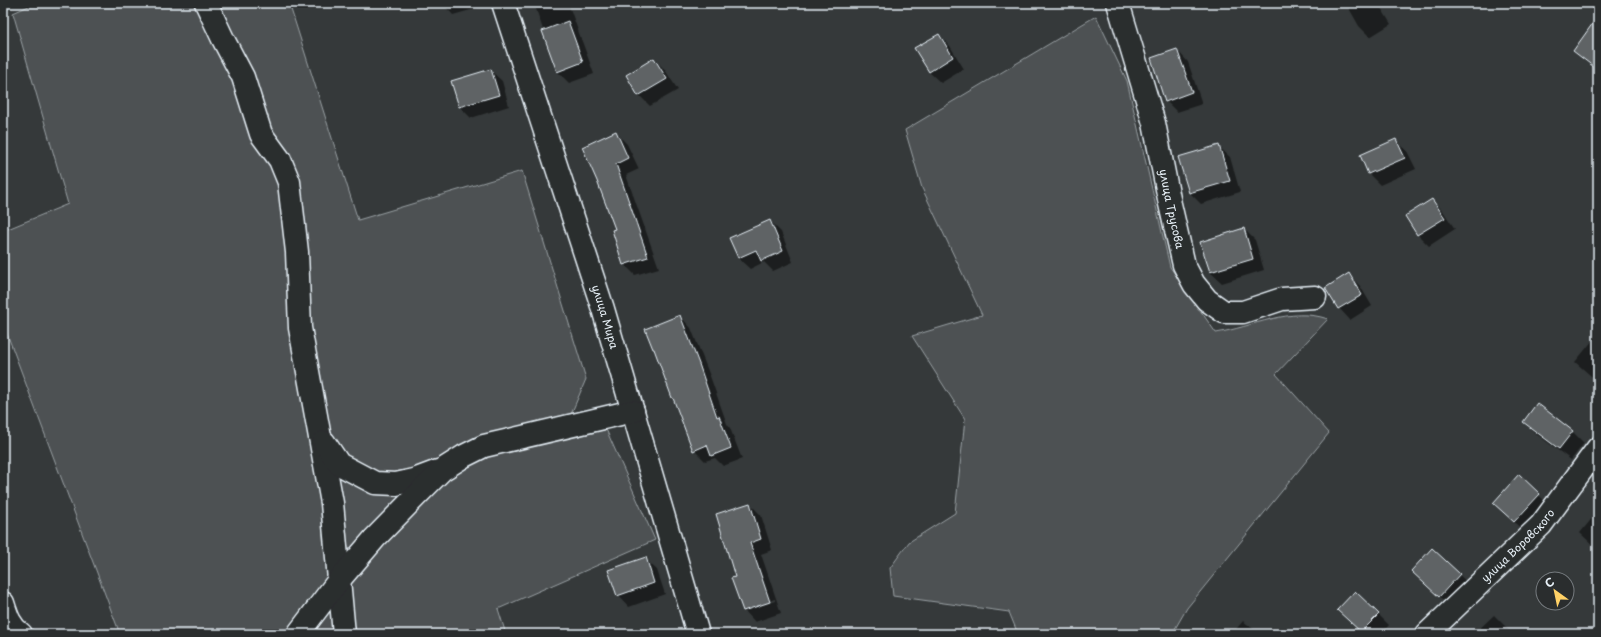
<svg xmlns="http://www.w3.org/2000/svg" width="1601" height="637" viewBox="0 0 1601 637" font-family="'Playpen Sans',sans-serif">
	<rect width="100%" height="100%" fill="#35393a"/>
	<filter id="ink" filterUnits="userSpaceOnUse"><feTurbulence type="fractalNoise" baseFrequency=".025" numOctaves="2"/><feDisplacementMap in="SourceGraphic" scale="8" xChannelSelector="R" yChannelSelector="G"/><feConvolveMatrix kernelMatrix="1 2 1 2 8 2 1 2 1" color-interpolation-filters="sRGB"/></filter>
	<g filter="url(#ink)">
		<path fill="#4d5152" stroke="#9aa1a5" d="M 31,3 L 289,3 L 358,220 L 522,171 L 586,379 L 572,412 L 554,436 L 605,427 L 655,540 L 498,609 L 506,634 L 120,634 L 3,323 L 3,231 L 68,204 L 13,13 L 31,5 Z
			M 1096,16 L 1127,81 L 1170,267 L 1216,333 C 1253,327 1290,306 1328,319 L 1276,374 L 1329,433 L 1187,608 L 1172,634 L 1018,634 L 1009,612 L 893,596 L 890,568 L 909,542 L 955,513 L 965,419 L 912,336 L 982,315 L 922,188 L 905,130 Z"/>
		<path fill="#0007" fill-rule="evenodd" d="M 442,3 L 488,3 L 488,5 L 453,15 Z
			M 534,3 L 568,3 L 594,74 L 569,83 L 557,71 Z
			M 1188,3 L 1196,3 L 1191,7 Z
			M 1346,3 L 1378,3 L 1391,24 L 1370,37 L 1359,26 Z
			M 939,35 L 950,46 L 964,69 L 941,83 L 929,72 Z
			M 1177,50 L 1188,62 L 1202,104 L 1177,112 L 1166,101 Z
			M 654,59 L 665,70 L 678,90 L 650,106 L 639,95 Z
			M 490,70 L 502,81 L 509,106 L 471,118 L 460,107 L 453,82 Z
			M 616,133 L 627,144 L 639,169 L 626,175 L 659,268 L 635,275 L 624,264 L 616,230 L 598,180 Z
			M 1396,140 L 1407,151 L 1416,169 L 1380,185 L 1369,174 L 1361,155 Z
			M 1218,146 L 1230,157 L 1240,192 L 1201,204 L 1190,193 L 1180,157 Z
			M 1432,200 L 1443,211 L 1455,229 L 1429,246 L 1418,235 L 1406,216 Z
			M 770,221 L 781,232 L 793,262 L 773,271 L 764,262 L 750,269 L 738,258 Z
			M 1244,229 L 1255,240 L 1264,270 L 1222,283 L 1210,272 Z
			M 1349,275 L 1360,286 L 1372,306 L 1350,320 L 1339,308 Z
			M 680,316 L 691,328 L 710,376 L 727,424 L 730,428 L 742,459 L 723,466 L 715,458 L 705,461 L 694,450 L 676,401 L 672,398 L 656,351 Z
			M 1598,334 L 1598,382 L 1575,362 Z
			M 1537,405 L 1573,432 L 1584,443 L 1571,460 L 1535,433 L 1524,422 Z
			M 1519,476 L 1550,506 L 1526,533 L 1505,514 Z
			M 750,504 L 761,515 L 772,550 L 761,554 L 781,613 L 755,622 L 744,610 L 737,578 ZM 775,599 L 775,601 L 749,610 L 749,608 Z
			M 1598,511 L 1598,550 L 1580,533 Z
			M 1432,549 L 1471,586 L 1451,607 L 1423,582 Z
			M 645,559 L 657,570 L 665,594 L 629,607 L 618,595 Z
			M 1378,614 L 1389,625 L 1381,634 L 1364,634 L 1350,621 Z
			M 1494,615 L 1505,626 L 1512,634 L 1478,634 L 1476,632 Z
			M 1243,621 L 1260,634 L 1232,634 Z"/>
		<path fill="#5f6365" stroke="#e8f1f8" d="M 1598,16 L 1598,70 L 1573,51 Z
			M 568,21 L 583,62 L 557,72 L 542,31 Z
			M 939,34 L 953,57 L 929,72 L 914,48 Z
			M 1177,49 L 1192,92 L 1165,102 L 1151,58 Z
			M 654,58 L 667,79 L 638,96 L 626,75 Z
			M 491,69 L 499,95 L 459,107 L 451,81 Z
			M 616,131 L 628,158 L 616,164 L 648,257 L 623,265 L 612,230 L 615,229 L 597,181 L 582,147 Z
			M 1396,139 L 1405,158 L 1368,174 L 1360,155 Z
			M 1219,145 L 1230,181 L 1189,193 L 1178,157 Z
			M 1432,199 L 1445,218 L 1417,235 L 1405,216 Z
			M 770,220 L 783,251 L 761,261 L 756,250 L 738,258 L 729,238 Z
			M 1244,228 L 1253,259 L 1210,272 L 1200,242 Z
			M 1349,273 L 1362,295 L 1338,309 L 1325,288 Z
			M 680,315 L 699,364 L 717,417 L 719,416 L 731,448 L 711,456 L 707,445 L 693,451 L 673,398 L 672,398 L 654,349 L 653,349 L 645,329 Z
			M 1537,403 L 1573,431 L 1559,449 L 1523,422 Z
			M 1519,474 L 1540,494 L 1514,522 L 1493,503 Z
			M 750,503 L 761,539 L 750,543 L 770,602 L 743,611 L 731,578 L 735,577 L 716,514 Z
			M 1432,548 L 1460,574 L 1439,597 L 1411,571 Z
			M 646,557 L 654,583 L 617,596 L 608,570 Z
			M 1355,591 L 1379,614 L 1361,632 L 1337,610 Z"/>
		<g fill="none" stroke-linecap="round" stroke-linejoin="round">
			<defs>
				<g id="minor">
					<path d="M 206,3 L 223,39 L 243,77 L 261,134 L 280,160 L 289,182 L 297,252 L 300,328 L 332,503 L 344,634"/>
					<path id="s1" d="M 503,3 L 603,309 L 698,634"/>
					<path id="s2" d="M 1118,3 L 1154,123 L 1170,204 L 1184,265 L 1194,284 L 1207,300 L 1224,312 L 1243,312 L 1282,299 L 1315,297"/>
					<path d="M 324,442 L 339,464 L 375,483 L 396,484 L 414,480 L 438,471"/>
					<path d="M 3,603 C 7,616 10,626 21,634"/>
					<path d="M 298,634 L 339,580 L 375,538 L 420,492 L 442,470 L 464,456 L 484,446 L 633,411"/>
					<path id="s3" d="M 1427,634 L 1541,525 L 1598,448"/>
				</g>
			</defs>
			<use href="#minor" stroke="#e8f1f8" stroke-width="25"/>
			<use href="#minor" stroke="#2a2d2e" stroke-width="22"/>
		</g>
	</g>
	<g text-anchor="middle" stroke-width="3" stroke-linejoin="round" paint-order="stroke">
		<g font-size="11" fill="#e8f1f8" stroke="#2a2d2e">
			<text dy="4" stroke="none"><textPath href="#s2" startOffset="213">улица Трусова</textPath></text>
			<text dy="4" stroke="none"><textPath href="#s1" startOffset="330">улица Мира</textPath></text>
			<text dy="4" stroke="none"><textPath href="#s3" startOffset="127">улица Воровского</textPath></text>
		</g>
	</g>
	<rect width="1601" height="637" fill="none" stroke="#2a2d2e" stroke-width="16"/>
	<rect x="8" y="8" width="1585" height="621" fill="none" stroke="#e8f1f8" stroke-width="1.5" filter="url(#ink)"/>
	<g transform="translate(1555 591) rotate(327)"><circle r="19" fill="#2a2d2e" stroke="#767b7f"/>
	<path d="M0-3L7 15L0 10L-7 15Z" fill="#ffd166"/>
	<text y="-6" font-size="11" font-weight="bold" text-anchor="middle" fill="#e8f1f8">С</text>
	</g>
</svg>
